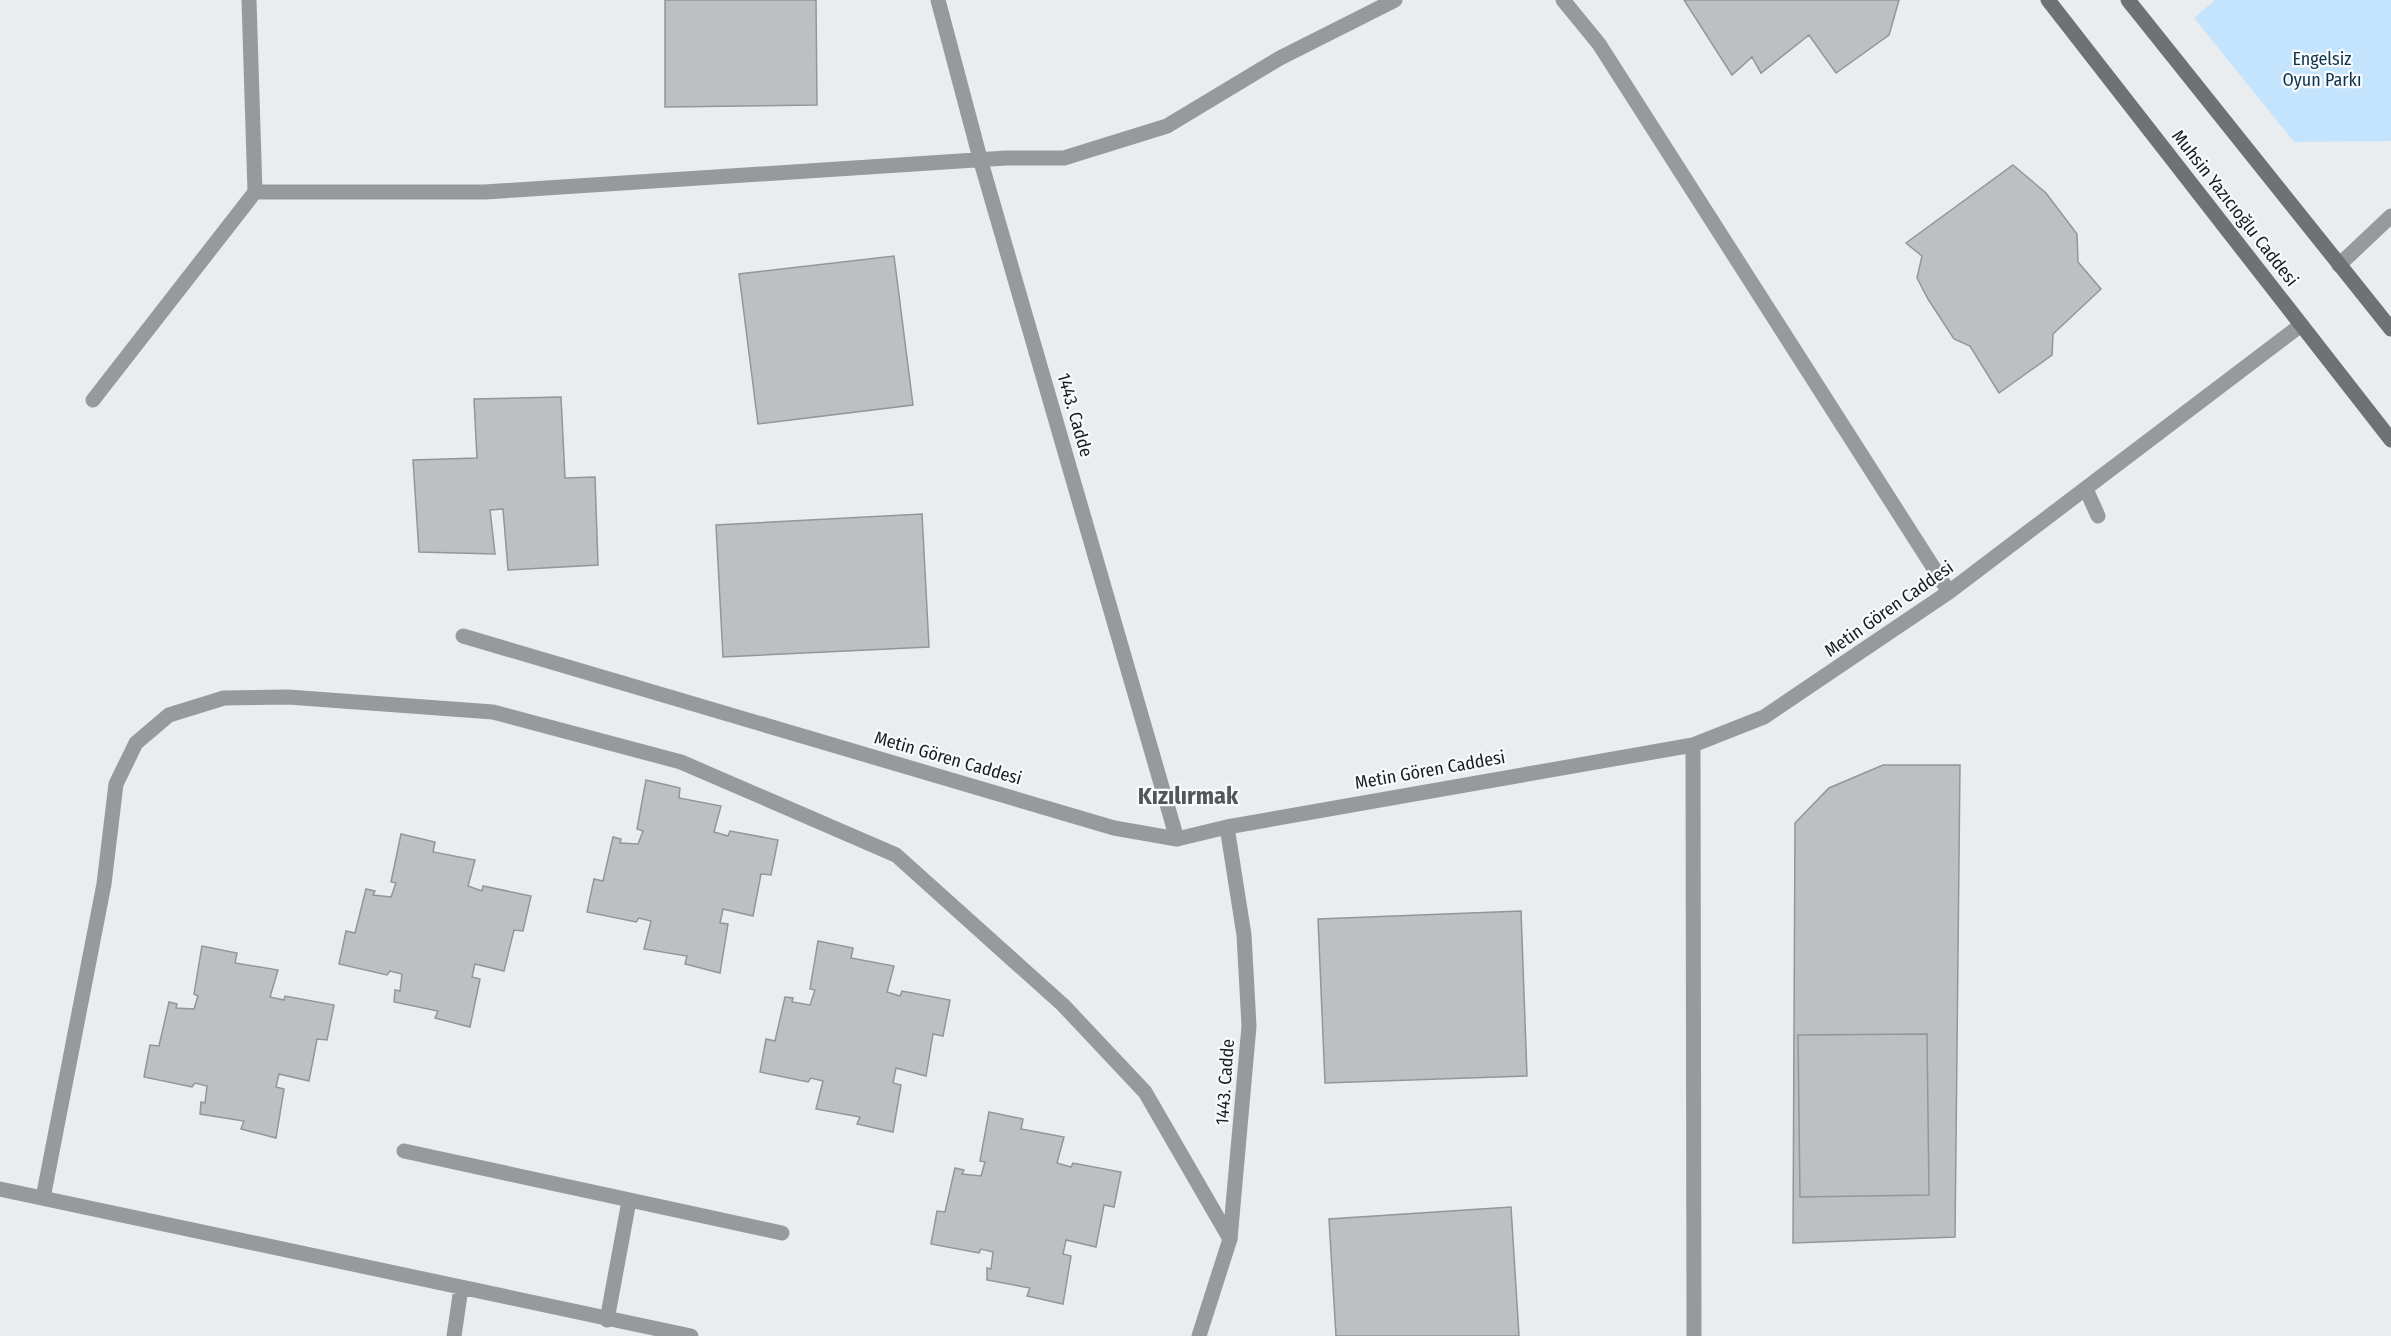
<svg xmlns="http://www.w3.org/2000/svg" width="2391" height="1336" viewBox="0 0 2391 1336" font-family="'Fira Sans Condensed',sans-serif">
	<rect width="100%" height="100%" fill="#eaedf0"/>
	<path fill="#c3e4fc" d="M 2215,0 L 2391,0 L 2391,141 L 2294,142 L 2194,18 Z"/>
	<path fill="#bdc0c2" stroke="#939598" stroke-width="1.5" d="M 665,0 L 816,0 L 817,105 L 665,107 Z
		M 1684,0 L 1899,0 L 1889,35 L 1836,73 L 1809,35 L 1761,73 L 1752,57 L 1732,75 Z
		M 2013,165 L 2046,193 L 2077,234 L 2078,262 L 2101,289 L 2053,334 L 2052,355 L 1999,393 L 1970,346 L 1954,339 L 1928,299 L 1917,278 L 1922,256 L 1906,243 Z
		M 894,256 L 913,405 L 758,424 L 739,274 Z
		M 561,397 L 565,478 L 595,477 L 598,565 L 508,570 L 503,509 L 490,510 L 495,554 L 419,552 L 413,460 L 477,458 L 474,399 Z
		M 922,514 L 929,647 L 723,657 L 716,525 Z
		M 1883,765 L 1960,765 L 1955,1237 L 1793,1243 L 1795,823 L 1829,788 Z
		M 646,780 L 680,788 L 679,798 L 721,806 L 714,832 L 728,836 L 730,831 L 778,840 L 771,875 L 761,874 L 753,916 L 723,909 L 720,923 L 728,924 L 720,973 L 685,964 L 687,956 L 644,949 L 651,921 L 639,918 L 636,922 L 587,912 L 594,879 L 603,881 L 613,837 L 621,839 L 620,843 L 638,844 L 643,831 L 637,829 Z
		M 401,834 L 435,842 L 433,852 L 475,860 L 468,886 L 482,891 L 483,886 L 531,896 L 523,931 L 514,930 L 504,971 L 475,964 L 472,977 L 480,979 L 470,1027 L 435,1018 L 438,1011 L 394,1002 L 395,990 L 400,991 L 402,974 L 390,971 L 387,975 L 339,964 L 346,931 L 355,933 L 366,889 L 375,891 L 373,895 L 391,897 L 396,883 L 391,882 Z
		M 1521,911 L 1527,1076 L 1325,1083 L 1318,919 Z
		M 818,941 L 853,948 L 851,958 L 894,966 L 887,992 L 900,996 L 902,991 L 950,1000 L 943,1036 L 933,1034 L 926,1076 L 896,1068 L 893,1083 L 901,1085 L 893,1132 L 857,1124 L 860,1117 L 816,1109 L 823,1081 L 811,1078 L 808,1082 L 760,1072 L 766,1039 L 775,1041 L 785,997 L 793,998 L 792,1002 L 810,1005 L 815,990 L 810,989 Z
		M 202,946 L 237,953 L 235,963 L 278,970 L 270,997 L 284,1000 L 285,996 L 334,1005 L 327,1040 L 317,1039 L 309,1081 L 279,1074 L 276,1087 L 284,1089 L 276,1138 L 241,1129 L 244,1121 L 200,1114 L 201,1102 L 205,1103 L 207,1086 L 195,1083 L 192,1087 L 144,1077 L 150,1045 L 159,1046 L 169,1002 L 177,1004 L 176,1008 L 194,1009 L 198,996 L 194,994 Z
		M 1927,1034 L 1929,1195 L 1800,1197 L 1798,1035 Z
		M 989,1112 L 1023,1119 L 1021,1129 L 1064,1137 L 1057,1163 L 1071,1167 L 1073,1163 L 1121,1172 L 1114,1207 L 1104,1205 L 1096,1247 L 1066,1240 L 1063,1254 L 1071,1256 L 1063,1304 L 1027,1296 L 1030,1288 L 987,1280 L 987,1268 L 991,1269 L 993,1252 L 981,1249 L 979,1253 L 931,1244 L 937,1211 L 945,1212 L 955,1168 L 964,1170 L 962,1174 L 981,1176 L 985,1162 L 980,1161 Z
		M 1511,1207 L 1519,1336 L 1336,1336 L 1329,1219 Z"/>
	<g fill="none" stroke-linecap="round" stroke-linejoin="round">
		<path stroke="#98999a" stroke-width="15" d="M 2086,489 L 2098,516
			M 404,1151 L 782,1233
			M 43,1198 L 104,884 L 116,784 L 136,743 L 169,715 L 224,698 L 288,697 L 493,712 L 681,762 L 896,855 L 1063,1005 L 1145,1092 L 1230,1239
			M 607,1320 L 629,1201"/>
		<path stroke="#98999a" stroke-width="15" d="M 249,0 L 255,192 L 485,192 L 1006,158 L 1064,158 L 1167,126 L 1280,58 L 1395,0
			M 938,0 L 981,162 L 1177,839
			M 1563,0 L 1599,44 L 1949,592
			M 2339,265 L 2391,216
			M 93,400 L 255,192
			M 463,636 L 1114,828 L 1177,839 L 1227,827 L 1693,745 L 1764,717 L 1949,592 L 2301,325
			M 1693,745 L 1694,1336
			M 0,1189 L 691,1336
			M 454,1336 L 461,1288
			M 1199,1336 L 1230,1239 L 1249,1026 L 1244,935 L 1227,827"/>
		<path stroke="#6f7173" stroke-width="15" d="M 2048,0 L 2391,440
			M 2128,0 L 2391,329"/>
	</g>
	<g text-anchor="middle" stroke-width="4.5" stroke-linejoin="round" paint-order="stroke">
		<g font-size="18" fill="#0e344c" stroke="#f7fbfd">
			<text x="2322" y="65">Engelsiz<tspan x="2322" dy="21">Oyun Parkı</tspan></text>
		</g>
		<g font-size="18" fill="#1b1c1d" stroke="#f7fbfd">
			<text transform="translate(2235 208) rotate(52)" y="6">Muhsin Yazıcıoğlu Caddesi</text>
			<text transform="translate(1075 415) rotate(74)" y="6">1443. Cadde</text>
			<text transform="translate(1889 609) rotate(-35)" y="6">Metin Gören Caddesi</text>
			<text transform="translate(948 758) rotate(16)" y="6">Metin Gören Caddesi</text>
			<text transform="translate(1430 770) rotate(-10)" y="6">Metin Gören Caddesi</text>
			<text transform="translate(1225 1082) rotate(-86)" y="6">1443. Cadde</text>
		</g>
		<g font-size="24" font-weight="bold" fill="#545658" stroke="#f7fbfd">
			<text x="1188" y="804">Kızılırmak</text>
		</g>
	</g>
</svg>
